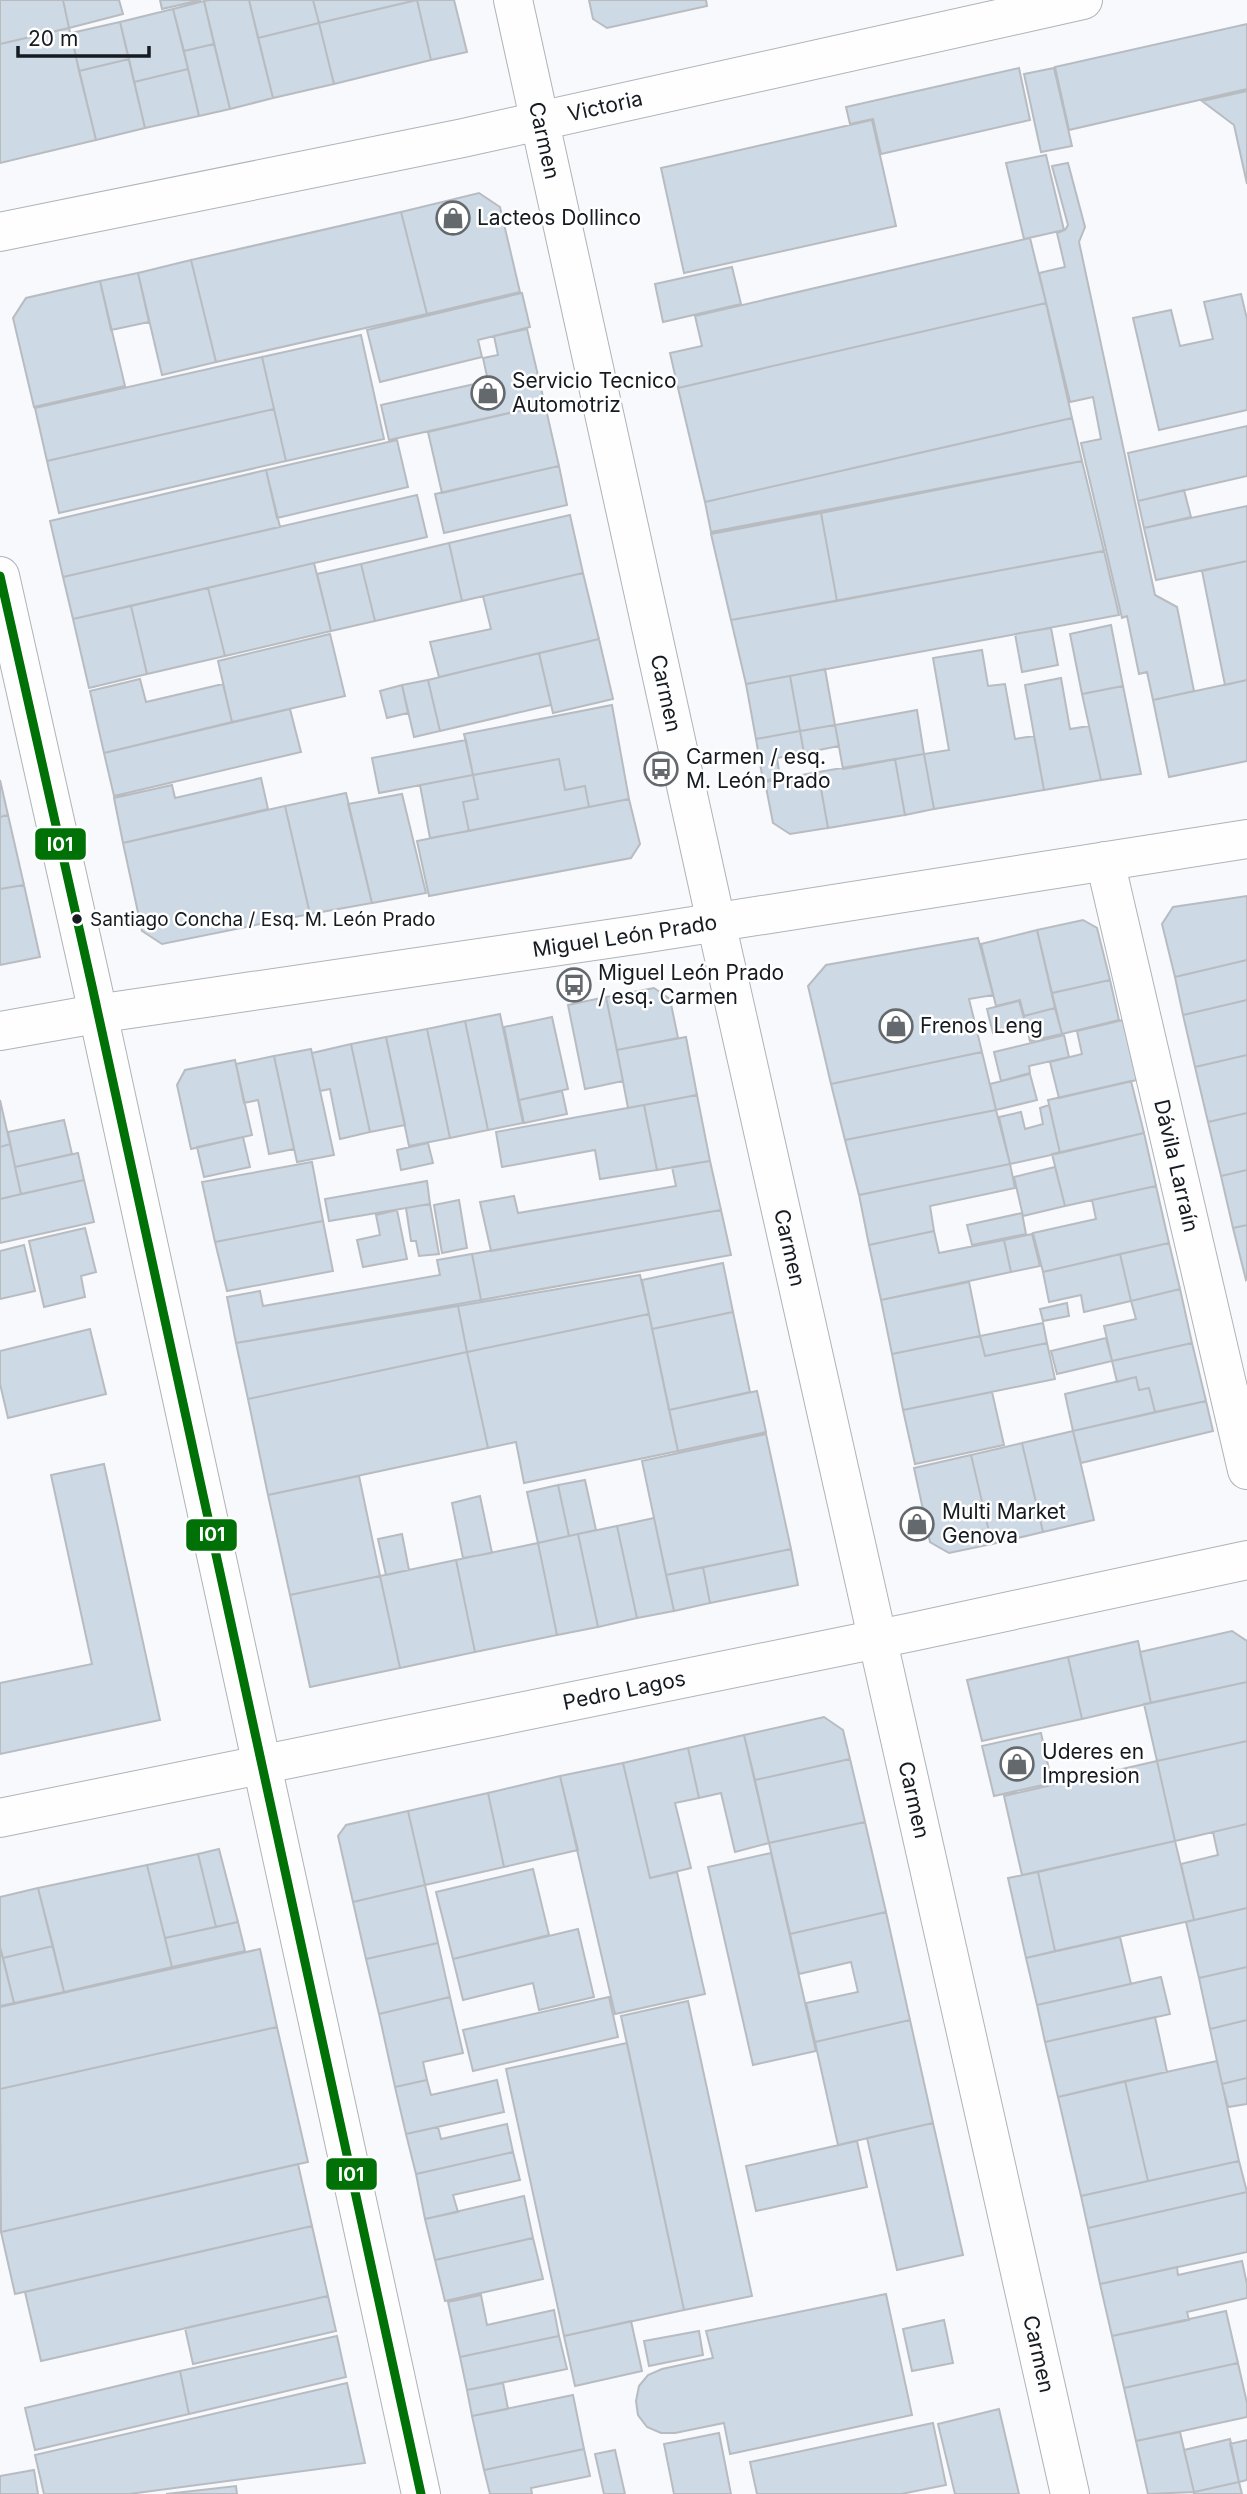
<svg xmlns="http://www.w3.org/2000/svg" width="1247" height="2494" viewBox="0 0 1247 2494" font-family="Inter,sans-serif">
	<rect width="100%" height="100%" fill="#f7f9fc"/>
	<path fill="#cdd9e5" stroke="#b8bcc1" stroke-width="2" d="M 0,0 L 63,0 L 69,28 L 0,44 Z
		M 63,0 L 119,0 L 123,14 L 69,28 Z
		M 160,0 L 201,0 L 162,9 Z
		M 210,0 L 249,0 L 273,98 L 230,109 L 204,1 Z
		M 249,0 L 313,0 L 319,23 L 258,38 Z
		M 313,0 L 417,0 L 319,23 Z
		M 417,0 L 454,0 L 467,52 L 431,60 Z
		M 417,0 L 431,60 L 334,84 L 319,23 Z
		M 589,0 L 706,0 L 707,6 L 607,28 L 593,19 Z
		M 204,1 L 214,44 L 184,51 L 173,9 Z
		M 173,9 L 188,69 L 134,82 L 120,22 Z
		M 120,22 L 129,59 L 79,71 L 71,33 Z
		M 319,23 L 334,84 L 273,98 L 258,38 Z
		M 1247,24 L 1247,89 L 1069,130 L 1055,67 Z
		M 69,28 L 96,140 L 0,163 L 0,44 Z
		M 214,44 L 230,109 L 199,116 L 184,51 Z
		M 129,59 L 145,128 L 96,140 L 79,71 Z
		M 1019,68 L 1030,120 L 881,154 L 873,119 L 850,124 L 846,107 Z
		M 1054,68 L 1072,146 L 1041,152 L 1024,74 Z
		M 188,69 L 199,116 L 145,128 L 134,82 Z
		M 1247,91 L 1247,184 L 1234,125 L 1202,101 Z
		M 872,120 L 896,226 L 684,273 L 661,168 Z
		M 1046,155 L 1064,230 L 1024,239 L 1006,163 Z
		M 1068,163 L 1085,227 L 1079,242 L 1155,595 L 1177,607 L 1194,691 L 1153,700 L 1147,672 L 1139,674 L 1127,616 L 1122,618 L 1081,443 L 1101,439 L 1093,397 L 1070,402 L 1039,273 L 1065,267 L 1057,233 L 1065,230 L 1068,225 L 1052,166 Z
		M 479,193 L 500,207 L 520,292 L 427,314 L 401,212 Z
		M 401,212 L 427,314 L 216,362 L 191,260 Z
		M 1030,238 L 1046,303 L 678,388 L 670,353 L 702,346 L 695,316 Z
		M 191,260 L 216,362 L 162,375 L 138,273 Z
		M 732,267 L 741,304 L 663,322 L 655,284 Z
		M 138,273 L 149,322 L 111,330 L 100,281 Z
		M 100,281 L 125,386 L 34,407 L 13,318 L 26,298 Z
		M 522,293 L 530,327 L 478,340 L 482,357 L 380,382 L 367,330 Z
		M 1241,294 L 1247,319 L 1247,410 L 1159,430 L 1133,318 L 1171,310 L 1180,346 L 1213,339 L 1204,302 Z
		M 1046,303 L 1072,418 L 705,502 L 678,388 Z
		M 527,329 L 545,405 L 389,440 L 381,405 L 488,381 L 483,358 L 498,355 L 494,336 Z
		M 361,335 L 384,439 L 286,461 L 262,357 Z
		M 262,357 L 274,409 L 47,461 L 35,408 Z
		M 545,405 L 559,466 L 442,493 L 428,432 Z
		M 274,409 L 286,461 L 59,513 L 47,461 Z
		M 1072,418 L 1082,461 L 711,532 L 705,502 Z
		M 1247,426 L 1247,476 L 1138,501 L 1128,453 Z
		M 397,440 L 408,487 L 277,518 L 266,470 Z
		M 1082,461 L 1104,551 L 837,601 L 821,513 Z
		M 559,466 L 567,505 L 444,533 L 435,494 Z
		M 266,470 L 280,527 L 63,577 L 50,521 Z
		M 1184,490 L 1191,517 L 1144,528 L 1138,501 Z
		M 417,495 L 427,537 L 73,619 L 63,577 Z
		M 1247,506 L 1247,561 L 1156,580 L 1144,528 Z
		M 821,513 L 837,601 L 731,620 L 711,534 Z
		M 570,515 L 583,573 L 462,601 L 449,543 Z
		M 449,543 L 462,601 L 375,621 L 361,564 Z
		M 1104,551 L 1119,615 L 746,684 L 731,620 Z
		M 1247,561 L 1247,680 L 1225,685 L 1202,571 Z
		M 314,563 L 331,631 L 225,656 L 208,588 Z
		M 361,564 L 375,621 L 331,631 L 317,574 Z
		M 583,573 L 599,639 L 439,677 L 430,642 L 491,629 L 483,596 Z
		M 208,588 L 225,656 L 147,674 L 131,606 Z
		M 131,606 L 147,674 L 89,688 L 73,619 Z
		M 1111,625 L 1123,686 L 1082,694 L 1070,634 Z
		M 1051,628 L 1058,665 L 1022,672 L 1015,634 Z
		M 330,634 L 345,696 L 232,722 L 218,661 Z
		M 599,639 L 613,699 L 553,713 L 539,653 Z
		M 982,650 L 988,686 L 1005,684 L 1015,739 L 1034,736 L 1044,790 L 934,809 L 924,754 L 949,750 L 933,658 Z
		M 539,653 L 551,705 L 440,731 L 428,680 Z
		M 825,669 L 835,725 L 800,731 L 790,676 Z
		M 790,676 L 800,731 L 756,739 L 746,684 Z
		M 1061,678 L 1070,729 L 1089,726 L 1101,780 L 1044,790 L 1025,685 Z
		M 140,679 L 146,702 L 223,684 L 232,722 L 104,753 L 90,691 Z
		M 428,680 L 440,731 L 414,737 L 402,685 Z
		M 1247,680 L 1247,761 L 1169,777 L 1153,700 Z
		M 402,685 L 408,713 L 387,718 L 380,691 Z
		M 1123,686 L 1141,774 L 1101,780 L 1082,694 Z
		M 612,705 L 629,799 L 589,807 L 585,786 L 565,790 L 559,759 L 473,775 L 464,734 Z
		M 290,709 L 301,752 L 114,796 L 104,753 Z
		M 917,710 L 924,754 L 843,769 L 835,725 Z
		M 835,725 L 839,746 L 804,753 L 800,731 Z
		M 800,731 L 804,753 L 777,758 L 780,777 L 763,781 L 756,739 Z
		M 466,740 L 473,775 L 379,793 L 372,758 Z
		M 924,754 L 934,809 L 905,815 L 895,759 Z
		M 559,759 L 565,790 L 585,786 L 589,807 L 469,831 L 463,802 L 478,799 L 473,775 Z
		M 895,759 L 905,815 L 828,828 L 818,772 Z
		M 818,772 L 828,828 L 790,834 L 773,823 L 765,782 Z
		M 473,775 L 478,799 L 463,802 L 469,831 L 430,838 L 420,785 Z
		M 261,778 L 268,809 L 123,843 L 114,798 L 172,785 L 175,798 Z
		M 0,780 L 8,815 L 0,817 Z
		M 346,793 L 372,903 L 310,914 L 285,806 Z
		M 402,794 L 426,893 L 372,903 L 348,804 Z
		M 629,799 L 640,844 L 631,858 L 429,896 L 417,841 Z
		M 285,806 L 310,914 L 162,944 L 142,931 L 123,843 Z
		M 8,815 L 24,885 L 0,889 L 0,817 Z
		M 24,885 L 40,957 L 0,965 L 0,889 Z
		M 1247,896 L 1247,960 L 1175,977 L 1162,924 L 1173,907 Z
		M 1083,920 L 1097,928 L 1110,980 L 1052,993 L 1037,930 Z
		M 1037,930 L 1055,1008 L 1024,1016 L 1020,1000 L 996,1006 L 981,944 Z
		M 978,938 L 993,995 L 969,999 L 982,1052 L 831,1084 L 808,986 L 826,965 Z
		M 1247,960 L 1247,1000 L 1183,1015 L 1175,977 Z
		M 1110,980 L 1119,1020 L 1062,1034 L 1052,993 Z
		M 654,988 L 670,999 L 678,1038 L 617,1050 L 606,997 Z
		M 606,997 L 623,1081 L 585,1089 L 568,1005 Z
		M 1247,1000 L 1247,1055 L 1195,1067 L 1183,1015 Z
		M 1019,1001 L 1026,1025 L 993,1033 L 987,1009 Z
		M 1055,1008 L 1062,1034 L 1030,1041 L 1024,1016 Z
		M 500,1014 L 523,1123 L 488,1130 L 465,1021 Z
		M 552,1017 L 568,1089 L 519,1100 L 504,1027 Z
		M 1123,1020 L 1137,1080 L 1059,1098 L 1050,1062 L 1082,1054 L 1077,1031 Z
		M 465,1021 L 488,1130 L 450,1138 L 427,1029 Z
		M 427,1029 L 450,1138 L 409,1146 L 386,1037 Z
		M 1064,1035 L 1069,1057 L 1029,1066 L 1030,1073 L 1001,1081 L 994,1052 Z
		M 386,1037 L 405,1125 L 370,1132 L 351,1044 Z
		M 686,1037 L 697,1095 L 628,1108 L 617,1050 Z
		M 351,1044 L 370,1132 L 340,1139 L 330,1089 L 320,1091 L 312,1053 Z
		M 311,1049 L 334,1155 L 297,1162 L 274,1056 Z
		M 982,1052 L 996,1110 L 845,1140 L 831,1084 Z
		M 1247,1055 L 1247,1113 L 1208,1122 L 1195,1067 Z
		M 274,1056 L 294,1149 L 269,1154 L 258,1100 L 244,1103 L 236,1064 Z
		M 235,1060 L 252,1135 L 191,1149 L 177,1085 L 185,1070 Z
		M 1030,1074 L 1037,1100 L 996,1110 L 990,1084 Z
		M 1131,1081 L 1144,1133 L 1060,1153 L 1048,1100 Z
		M 562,1091 L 567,1114 L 524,1123 L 519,1100 Z
		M 697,1095 L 710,1161 L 657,1170 L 644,1105 Z
		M 0,1100 L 10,1144 L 0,1147 Z
		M 644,1105 L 657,1170 L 600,1179 L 595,1150 L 502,1167 L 496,1132 Z
		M 1049,1105 L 1060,1153 L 1010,1164 L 999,1117 L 1021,1112 L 1025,1129 L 1043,1124 L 1040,1108 Z
		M 996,1110 L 1010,1164 L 859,1195 L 845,1140 Z
		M 1247,1113 L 1247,1170 L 1221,1176 L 1208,1122 Z
		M 64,1120 L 72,1154 L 15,1167 L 8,1132 Z
		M 1144,1133 L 1156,1186 L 1065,1206 L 1052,1154 Z
		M 243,1137 L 250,1167 L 204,1177 L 197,1147 Z
		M 428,1143 L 433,1163 L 401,1170 L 397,1150 Z
		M 10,1144 L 21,1194 L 0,1199 L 0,1147 Z
		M 78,1153 L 84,1180 L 21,1194 L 15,1167 Z
		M 710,1161 L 721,1210 L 491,1251 L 480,1202 L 514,1196 L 518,1213 L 676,1186 L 672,1167 Z
		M 312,1162 L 323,1221 L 215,1242 L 202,1182 Z
		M 1010,1164 L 1015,1188 L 930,1206 L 934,1231 L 869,1245 L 859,1195 Z
		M 1055,1167 L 1065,1206 L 1023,1216 L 1014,1177 Z
		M 1247,1170 L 1247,1225 L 1233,1228 L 1221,1176 Z
		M 84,1180 L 94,1222 L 0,1243 L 0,1199 Z
		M 427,1181 L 430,1204 L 329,1221 L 325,1199 Z
		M 1156,1186 L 1169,1243 L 1043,1272 L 1033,1233 L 1096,1219 L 1092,1200 Z
		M 459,1200 L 467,1248 L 442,1253 L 434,1205 Z
		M 430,1204 L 439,1254 L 419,1256 L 416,1241 L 411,1241 L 406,1208 Z
		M 397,1210 L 407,1259 L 363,1267 L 357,1240 L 380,1235 L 376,1215 Z
		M 721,1210 L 731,1255 L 481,1300 L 472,1254 Z
		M 1022,1213 L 1026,1234 L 972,1245 L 967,1225 Z
		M 323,1221 L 333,1271 L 227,1291 L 215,1242 Z
		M 1247,1225 L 1247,1279 L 1246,1280 L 1233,1228 Z
		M 85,1228 L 96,1272 L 81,1276 L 85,1297 L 44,1307 L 29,1241 Z
		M 934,1231 L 939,1253 L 1004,1240 L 1011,1272 L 881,1300 L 869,1245 Z
		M 1032,1234 L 1040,1266 L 1011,1272 L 1004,1240 Z
		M 1169,1243 L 1180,1289 L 1131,1301 L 1120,1254 Z
		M 24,1245 L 35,1291 L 0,1299 L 0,1251 Z
		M 472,1254 L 481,1300 L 236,1343 L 227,1297 L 260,1291 L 263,1306 L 440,1275 L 437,1260 Z
		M 1120,1254 L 1131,1301 L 1084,1312 L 1081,1295 L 1049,1302 L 1043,1272 Z
		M 723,1263 L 733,1312 L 652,1329 L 642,1280 Z
		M 640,1275 L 649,1314 L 467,1352 L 458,1306 Z
		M 969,1282 L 980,1336 L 892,1354 L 881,1300 Z
		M 1180,1289 L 1192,1343 L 1112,1361 L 1104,1326 L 1136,1319 L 1131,1301 Z
		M 1067,1303 L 1069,1316 L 1043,1321 L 1040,1309 Z
		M 458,1306 L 467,1352 L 248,1399 L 236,1343 Z
		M 733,1312 L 750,1392 L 669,1410 L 652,1329 Z
		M 649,1314 L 678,1451 L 524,1483 L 516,1442 L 488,1448 L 467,1352 Z
		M 1043,1323 L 1047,1343 L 985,1356 L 980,1336 Z
		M 90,1329 L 106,1394 L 8,1418 L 0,1384 L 0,1351 Z
		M 980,1336 L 985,1356 L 1047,1343 L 1055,1379 L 903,1410 L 892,1354 Z
		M 1106,1338 L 1112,1361 L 1057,1374 L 1051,1351 Z
		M 1192,1343 L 1206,1401 L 1155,1412 L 1149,1388 L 1139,1390 L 1136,1377 L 1117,1382 L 1112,1361 Z
		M 467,1352 L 488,1448 L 268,1495 L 248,1399 Z
		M 1136,1377 L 1139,1390 L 1149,1388 L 1155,1412 L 1073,1431 L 1065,1394 Z
		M 757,1391 L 766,1432 L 678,1451 L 669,1410 Z
		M 992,1392 L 1004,1445 L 915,1464 L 903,1410 Z
		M 1206,1401 L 1213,1431 L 1081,1463 L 1073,1431 Z
		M 1073,1431 L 1094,1520 L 1043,1532 L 1022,1443 Z
		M 766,1434 L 791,1549 L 666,1575 L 642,1461 Z
		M 1022,1443 L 1043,1532 L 992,1544 L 971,1455 Z
		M 971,1455 L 992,1544 L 949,1553 L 930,1542 L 914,1468 Z
		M 104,1464 L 160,1720 L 0,1754 L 0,1683 L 92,1664 L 51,1475 Z
		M 359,1476 L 380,1576 L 290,1595 L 268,1495 Z
		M 585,1480 L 596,1530 L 569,1536 L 558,1485 Z
		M 558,1485 L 569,1536 L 538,1543 L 527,1492 Z
		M 480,1496 L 492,1553 L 463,1558 L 452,1503 Z
		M 654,1518 L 674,1611 L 637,1618 L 617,1526 Z
		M 617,1526 L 637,1618 L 598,1627 L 578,1534 Z
		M 402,1534 L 409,1570 L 386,1575 L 378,1539 Z
		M 578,1534 L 598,1627 L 557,1635 L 538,1543 Z
		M 538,1543 L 557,1635 L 475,1652 L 456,1560 Z
		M 791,1549 L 798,1585 L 710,1603 L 703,1567 Z
		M 456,1560 L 475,1652 L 400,1668 L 380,1576 Z
		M 703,1567 L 710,1603 L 674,1611 L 666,1575 Z
		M 380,1576 L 400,1668 L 310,1687 L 290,1595 Z
		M 1232,1631 L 1247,1641 L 1247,1682 L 1151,1703 L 1140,1652 Z
		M 1138,1641 L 1151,1703 L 1082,1719 L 1068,1657 Z
		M 1068,1657 L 1082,1719 L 982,1741 L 967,1680 Z
		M 1247,1682 L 1247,1741 L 1157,1761 L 1144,1704 Z
		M 824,1717 L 843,1730 L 850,1759 L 755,1780 L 744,1735 Z
		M 1041,1733 L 1052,1783 L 994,1796 L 982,1746 Z
		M 744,1735 L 769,1843 L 735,1852 L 721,1793 L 699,1798 L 688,1748 Z
		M 1247,1741 L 1247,1824 L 1175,1841 L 1157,1761 Z
		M 688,1748 L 699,1798 L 675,1803 L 691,1868 L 650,1878 L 623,1763 Z
		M 850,1759 L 865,1822 L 769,1843 L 755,1780 Z
		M 1157,1761 L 1175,1841 L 1022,1875 L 1004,1796 Z
		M 623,1763 L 650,1878 L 677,1872 L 705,1994 L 615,2014 L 560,1776 Z
		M 560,1776 L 578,1850 L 504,1867 L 488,1793 Z
		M 488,1793 L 504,1867 L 425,1885 L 408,1811 Z
		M 408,1811 L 425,1885 L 353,1902 L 338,1836 L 346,1825 Z
		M 865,1822 L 886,1912 L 790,1934 L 769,1843 Z
		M 1247,1824 L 1247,1908 L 1194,1920 L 1181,1864 L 1218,1855 L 1213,1832 Z
		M 1175,1841 L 1194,1920 L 1055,1951 L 1038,1872 Z
		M 219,1849 L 238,1922 L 216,1927 L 198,1854 Z
		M 771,1853 L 816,2051 L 753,2065 L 708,1867 Z
		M 198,1854 L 216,1927 L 165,1938 L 147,1865 Z
		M 147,1865 L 172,1967 L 64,1992 L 38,1888 Z
		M 533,1869 L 549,1935 L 453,1959 L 436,1892 Z
		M 1038,1872 L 1055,1951 L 1026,1958 L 1008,1878 Z
		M 425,1885 L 438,1943 L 366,1959 L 353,1902 Z
		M 38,1888 L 53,1946 L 3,1958 L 0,1947 L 0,1897 Z
		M 1247,1908 L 1247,1967 L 1199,1978 L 1186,1922 Z
		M 886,1912 L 910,2020 L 815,2042 L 806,2003 L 858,1992 L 851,1962 L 799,1974 L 790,1934 Z
		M 238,1922 L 245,1951 L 172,1967 L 165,1938 Z
		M 578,1929 L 594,1997 L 539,2010 L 533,1983 L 463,2000 L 453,1959 Z
		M 1120,1937 L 1131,1984 L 1037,2005 L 1026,1958 Z
		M 438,1943 L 450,1997 L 379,2014 L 366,1959 Z
		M 53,1946 L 64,1992 L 14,2003 L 3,1958 Z
		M 0,1947 L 14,2003 L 0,2006 Z
		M 260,1949 L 277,2027 L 0,2089 L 0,2007 Z
		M 1247,1967 L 1247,2020 L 1210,2029 L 1199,1978 Z
		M 1161,1977 L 1170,2014 L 1045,2042 L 1037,2005 Z
		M 450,1997 L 463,2053 L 423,2062 L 427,2080 L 395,2087 L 379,2014 Z
		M 609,1997 L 618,2037 L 473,2071 L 463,2030 Z
		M 688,2001 L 752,2296 L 684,2310 L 621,2016 Z
		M 1155,2017 L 1167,2072 L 1058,2097 L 1045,2042 Z
		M 910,2020 L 933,2123 L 838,2145 L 815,2042 Z
		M 1247,2020 L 1247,2078 L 1222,2084 L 1210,2029 Z
		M 277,2027 L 308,2162 L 1,2232 L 0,2089 Z
		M 627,2043 L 684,2310 L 564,2336 L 506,2069 Z
		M 1217,2061 L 1239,2161 L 1148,2181 L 1125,2081 Z
		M 1247,2078 L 1247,2104 L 1228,2107 L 1222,2084 Z
		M 427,2080 L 431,2095 L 497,2080 L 504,2112 L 406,2134 L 395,2087 Z
		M 1125,2081 L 1148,2181 L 1081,2196 L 1058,2097 Z
		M 933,2123 L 963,2255 L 897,2270 L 867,2138 Z
		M 507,2124 L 513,2152 L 416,2174 L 406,2134 L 438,2127 L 441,2139 Z
		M 857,2141 L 867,2187 L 756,2211 L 746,2166 Z
		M 513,2152 L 520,2180 L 453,2195 L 458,2212 L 425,2219 L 416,2174 Z
		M 1239,2161 L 1247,2192 L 1088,2228 L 1081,2196 Z
		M 298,2164 L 312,2226 L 15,2294 L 1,2232 Z
		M 1247,2192 L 1247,2252 L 1100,2284 L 1088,2228 Z
		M 524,2196 L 533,2238 L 435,2260 L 425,2219 Z
		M 312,2226 L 328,2296 L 41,2361 L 25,2292 Z
		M 533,2238 L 543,2279 L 445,2301 L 435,2260 Z
		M 1242,2261 L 1247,2284 L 1247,2298 L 1187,2312 L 1189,2320 L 1112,2336 L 1100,2284 L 1177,2267 L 1178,2275 Z
		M 886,2294 L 912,2415 L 730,2454 L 724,2423 L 675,2433 L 661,2433 L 647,2427 L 638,2415 L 636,2401 L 639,2386 L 648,2375 L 662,2369 L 713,2358 L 706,2331 Z
		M 481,2295 L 487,2325 L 554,2310 L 559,2336 L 460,2357 L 448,2302 Z
		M 328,2296 L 336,2331 L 193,2364 L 185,2328 Z
		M 1226,2311 L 1238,2363 L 1124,2388 L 1112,2336 Z
		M 944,2320 L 953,2363 L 912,2371 L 903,2329 Z
		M 631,2321 L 642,2371 L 575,2386 L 564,2336 Z
		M 699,2331 L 703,2355 L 649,2366 L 644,2341 Z
		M 337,2336 L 346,2377 L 189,2414 L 180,2371 Z
		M 559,2336 L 567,2369 L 467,2390 L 460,2357 Z
		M 1238,2363 L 1247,2403 L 1247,2417 L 1136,2441 L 1124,2388 Z
		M 180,2371 L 189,2414 L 35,2450 L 25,2408 Z
		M 347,2383 L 365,2463 L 129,2494 L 44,2494 L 35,2455 Z
		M 503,2383 L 508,2409 L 472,2416 L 467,2390 Z
		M 573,2395 L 584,2449 L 484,2470 L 472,2416 Z
		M 999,2409 L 1019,2494 L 955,2494 L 938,2424 Z
		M 933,2423 L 946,2485 L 901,2494 L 757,2494 L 750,2462 Z
		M 1180,2432 L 1194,2492 L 1148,2494 L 1136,2441 Z
		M 719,2433 L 731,2494 L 674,2494 L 664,2444 Z
		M 1230,2439 L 1239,2482 L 1194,2492 L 1184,2450 Z
		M 1247,2440 L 1247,2480 L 1239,2482 L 1230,2444 Z
		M 584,2449 L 590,2476 L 531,2488 L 532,2494 L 490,2494 L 484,2470 Z
		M 615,2450 L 625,2494 L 604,2494 L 595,2454 Z
		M 34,2470 L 38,2494 L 0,2494 L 0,2476 Z
		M 1239,2482 L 1242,2494 L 1194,2494 L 1194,2492 Z
		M 236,2486 L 237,2494 L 166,2494 Z"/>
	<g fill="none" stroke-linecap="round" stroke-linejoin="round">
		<defs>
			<g id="minor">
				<path id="s1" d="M 0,232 L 463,138 L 1083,0"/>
				<path d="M 0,576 L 92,986 L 421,2494"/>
				<path id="s2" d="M 1105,861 L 1247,1470"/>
				<path id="s3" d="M 0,1031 L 96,1014 L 642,934 L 1247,839"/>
				<path id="s4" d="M 0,1818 L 912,1632 L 1247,1560"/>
			</g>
			<g id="major">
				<path id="s5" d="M 513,0 L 716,922 L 1070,2494"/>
			</g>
		</defs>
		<use href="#minor" stroke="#afb3b7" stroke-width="40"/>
		<use href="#major" stroke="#afb3b7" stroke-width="40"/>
		<use href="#minor" stroke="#fefeff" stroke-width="38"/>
		<use href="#major" stroke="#fefeff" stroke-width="38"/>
		<defs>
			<path id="bus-1" d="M 0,576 L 92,986 L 421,2494"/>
		</defs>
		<use href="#bus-1" stroke="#fff" stroke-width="14"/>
		<use href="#bus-1" stroke="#007106" stroke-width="9"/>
	</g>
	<defs>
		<symbol id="shop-ring" viewBox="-11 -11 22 22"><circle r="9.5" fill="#fff" stroke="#64696e" stroke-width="1.5"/><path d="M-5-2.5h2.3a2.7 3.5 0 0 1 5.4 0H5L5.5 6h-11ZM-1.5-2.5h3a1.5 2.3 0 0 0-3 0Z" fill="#64696e"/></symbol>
		<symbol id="bus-ring" viewBox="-11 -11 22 22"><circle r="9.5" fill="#fff" stroke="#64696e" stroke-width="1.5"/><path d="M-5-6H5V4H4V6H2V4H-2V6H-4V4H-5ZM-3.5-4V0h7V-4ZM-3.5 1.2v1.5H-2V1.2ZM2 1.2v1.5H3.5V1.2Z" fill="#64696e"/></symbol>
	</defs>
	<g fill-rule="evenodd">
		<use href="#shop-ring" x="434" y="199" width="38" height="38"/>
		<use href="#shop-ring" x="469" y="374" width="38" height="38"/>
		<use href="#bus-ring" x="642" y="750" width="38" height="38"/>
		<use href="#bus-ring" x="555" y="966" width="38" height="38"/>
		<use href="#shop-ring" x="877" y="1007" width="38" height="38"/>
		<use href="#shop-ring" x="898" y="1505" width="38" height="38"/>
		<use href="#shop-ring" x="998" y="1745" width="38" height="38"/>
	</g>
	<circle fill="#151b21" stroke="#fff" stroke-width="2.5" cx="77" cy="919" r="6"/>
	<g text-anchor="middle" stroke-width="5" stroke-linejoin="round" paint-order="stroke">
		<g font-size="19" fill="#151b21" stroke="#fff" text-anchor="start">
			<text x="90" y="926">Santiago Concha / Esq. M. León Prado</text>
		</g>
		<g font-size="21" fill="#151b21" stroke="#fff">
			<text dy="7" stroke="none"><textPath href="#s1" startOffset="618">Victoria</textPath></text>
			<text dy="7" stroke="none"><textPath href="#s5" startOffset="144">Carmen</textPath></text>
			<text dy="7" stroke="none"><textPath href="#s5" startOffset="710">Carmen</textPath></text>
			<text dy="7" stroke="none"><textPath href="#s3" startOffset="632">Miguel León Prado</textPath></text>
			<text dy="7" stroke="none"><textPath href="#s2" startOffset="313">Dávila Larraín</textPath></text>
			<text dy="7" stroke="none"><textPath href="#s5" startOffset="1278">Carmen</textPath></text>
			<text dy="7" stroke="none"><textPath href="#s4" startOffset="637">Pedro Lagos</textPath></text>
			<text dy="7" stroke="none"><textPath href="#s5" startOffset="1844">Carmen</textPath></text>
			<text dy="7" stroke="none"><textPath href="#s5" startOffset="2412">Carmen</textPath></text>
		</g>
		<g font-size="21" fill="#151b21" stroke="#fff" text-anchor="start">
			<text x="477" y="225">Lacteos Dollinco</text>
			<text x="512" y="388">Servicio Tecnico<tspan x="512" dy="24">Automotriz</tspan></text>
			<text x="686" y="764">Carmen / esq.<tspan x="686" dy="24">M. León Prado</tspan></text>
			<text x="598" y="980">Miguel León Prado<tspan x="598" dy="24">/ esq. Carmen</tspan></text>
			<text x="920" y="1033">Frenos Leng</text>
			<text x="942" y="1519">Multi Market<tspan x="942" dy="24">Genova</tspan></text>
			<text x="1042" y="1759">Uderes en<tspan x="1042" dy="24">Impresion</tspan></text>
		</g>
	</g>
	<g stroke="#fff" stroke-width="2.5">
		<rect x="34" y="827" width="53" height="34" rx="7" fill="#007106"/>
		<rect x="185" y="1518" width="53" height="34" rx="7" fill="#007106"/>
		<rect x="325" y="2157" width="53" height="34" rx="7" fill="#007106"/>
	</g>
	<g font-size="19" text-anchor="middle" font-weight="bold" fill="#fff">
		<text x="60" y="851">I01</text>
		<text x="212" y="1541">I01</text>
		<text x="351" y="2181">I01</text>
	</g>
	<path d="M18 46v10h131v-10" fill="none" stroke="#151b21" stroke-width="3.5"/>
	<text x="28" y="46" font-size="21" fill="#151b21" stroke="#ffffff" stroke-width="5" paint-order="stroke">20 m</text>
</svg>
